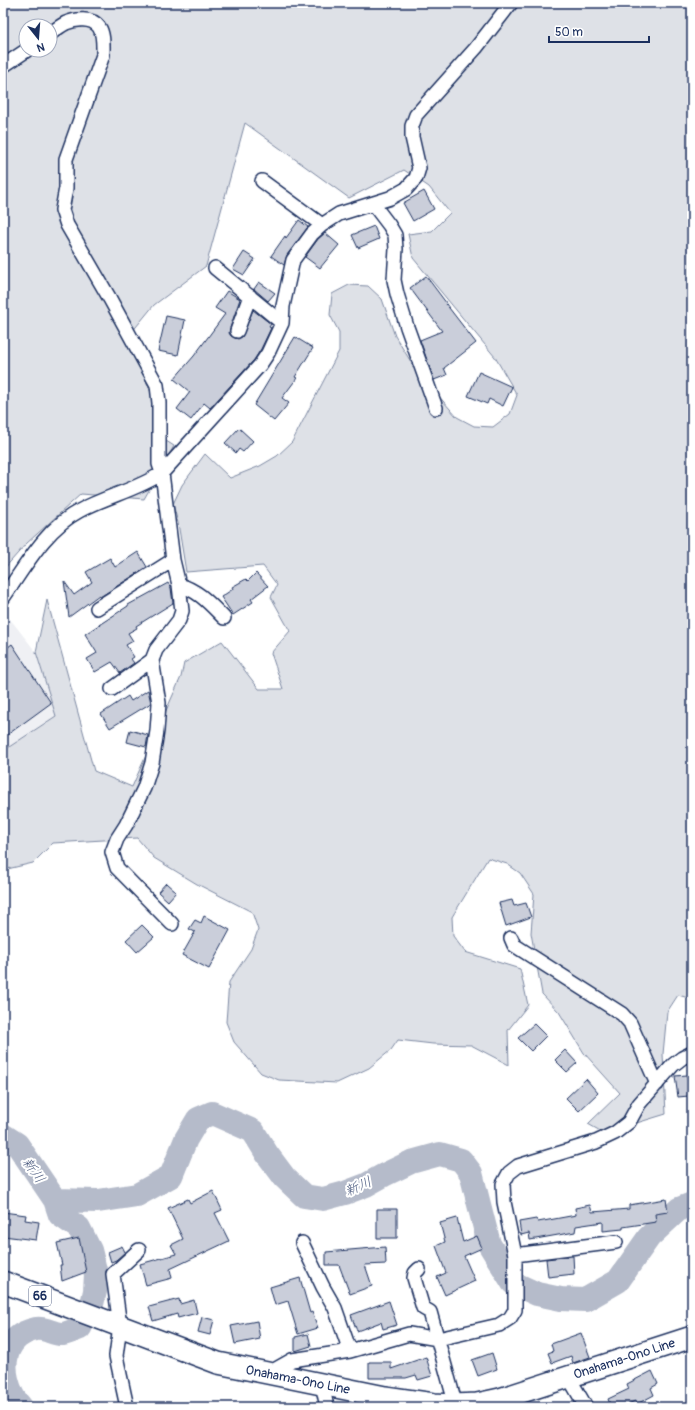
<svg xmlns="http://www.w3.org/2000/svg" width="695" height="1410" viewBox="0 0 695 1410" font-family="Pangolin,'Klee One',sans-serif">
	<rect width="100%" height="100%" fill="#fff"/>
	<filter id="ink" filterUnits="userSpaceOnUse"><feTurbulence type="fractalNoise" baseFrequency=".025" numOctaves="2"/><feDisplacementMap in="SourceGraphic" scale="8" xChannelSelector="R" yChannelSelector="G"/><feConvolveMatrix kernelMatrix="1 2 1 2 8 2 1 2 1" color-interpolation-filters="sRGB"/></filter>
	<g filter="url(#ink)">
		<path fill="#eff0f4" d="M 3,610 L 36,652 L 56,716 L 3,751 Z"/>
		<path fill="#dee1e7" stroke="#7c88a2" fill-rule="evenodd" d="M 3,3 L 692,3 L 692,999 L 678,995 L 667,1012 L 663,1054 L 666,1114 L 604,1133 L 588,1124 L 620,1093 L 584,1053 L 559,1012 L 542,994 L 531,933 L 534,894 L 520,873 L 507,864 L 488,858 L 452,917 L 453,936 L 465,952 L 520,969 L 528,1005 L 508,1030 L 509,1065 L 471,1045 L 433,1044 L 398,1040 L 391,1050 L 369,1068 L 337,1083 L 279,1080 L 261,1073 L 234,1042 L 226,1022 L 229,982 L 251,949 L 258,930 L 252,912 L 197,884 L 154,858 L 137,838 L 53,843 L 33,863 L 3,870 L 3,751 L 56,716 L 36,652 L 47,600 L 94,771 L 132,787 L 181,677 L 184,663 L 222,641 L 259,689 L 283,689 L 271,653 L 290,631 L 271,597 L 277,585 L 263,566 L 186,572 L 178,523 L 173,504 L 182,485 L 205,454 L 230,478 L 260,466 L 277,456 L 292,442 L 339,351 L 339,332 L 330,315 L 332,294 L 349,285 L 368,286 L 382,299 L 395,336 L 416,370 L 457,417 L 474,426 L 493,427 L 510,414 L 517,395 L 495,357 L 413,258 L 408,234 L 432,231 L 450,213 L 429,187 L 404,170 L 349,198 L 245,123 L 206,266 L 154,305 L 127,338 L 154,399 L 152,432 L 174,446 L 144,499 L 81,494 L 26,544 L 3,570 ZM 26,26 L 50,26 L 50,50 L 26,50 Z"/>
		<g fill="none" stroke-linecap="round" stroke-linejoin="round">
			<path stroke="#b5bbca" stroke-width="24" d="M 3,1135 L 17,1144 L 55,1200 L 60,1215 L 79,1228 L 90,1250 L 96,1274 L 95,1291 L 92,1304 L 80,1328 C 75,1330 68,1333 63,1334 C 54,1335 45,1327 36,1329 C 3,1336 0,1367 12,1394 C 14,1399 18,1403 21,1407
				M 55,1200 L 98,1201 L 137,1195 L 171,1176 L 186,1139 L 198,1119 L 212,1113 L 253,1131 L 267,1154 L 285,1178 L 304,1196 L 323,1199 L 345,1193 L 366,1185 L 384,1175 L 411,1162 L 440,1154 L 461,1160 L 471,1173 L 489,1244 L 513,1283 L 537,1294 L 561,1299 L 585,1300 L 618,1281 L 649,1237 L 679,1209 L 692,1204"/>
		</g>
		<path fill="#caceda" stroke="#1b2f5e" d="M 424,191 L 434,209 L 413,221 L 403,203 Z
			M 299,220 L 308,227 L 287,255 L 284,265 L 271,256 L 285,236 L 286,238 Z
			M 374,226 L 379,239 L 358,248 L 352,235 Z
			M 325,233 L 339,245 L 320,268 L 305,257 L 318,239 Z
			M 244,252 L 255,259 L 244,275 L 233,269 Z
			M 426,276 L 447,304 L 446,304 L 476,343 L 444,368 L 447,375 L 434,380 L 420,340 L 442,331 L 410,288 Z
			M 259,282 L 275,293 L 268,301 L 254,289 Z
			M 227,291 L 240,299 L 230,328 L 229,333 L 231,336 L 238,339 L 242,337 L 253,310 L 271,324 L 269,327 L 271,328 L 261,349 L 254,360 L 210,408 L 204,403 L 191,420 L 177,409 L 190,392 L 174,379 L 194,356 L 225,314 L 215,308 Z
			M 166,316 L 185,320 L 178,355 L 158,351 Z
			M 295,337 L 313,348 L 295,377 L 297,378 L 282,398 L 289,403 L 274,421 L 254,405 Z
			M 479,372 L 512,387 L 503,406 L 489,399 L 487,404 L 468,396 Z
			M 239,428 L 253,441 L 243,452 L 239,449 L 236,453 L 225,443 Z
			M 138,552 L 147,567 L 100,597 L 99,595 L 69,617 L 64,581 L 74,595 L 92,582 L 86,572 L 110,558 L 115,567 Z
			M 256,573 L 268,586 L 251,599 L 253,602 L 233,615 L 221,597 L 233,589 L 232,587 L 246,579 L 248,581 Z
			M 168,583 L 171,588 L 173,603 L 136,626 L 137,628 L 128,633 L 133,641 L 126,645 L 134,657 L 131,659 L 134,663 L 120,673 L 112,662 L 95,672 L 87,659 L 97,653 L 85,634 L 128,606 L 128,605 Z
			M 12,644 L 51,703 L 3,738 L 3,651 Z
			M 148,690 L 151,703 L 110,728 L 101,714 L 128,696 L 131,701 Z
			M 130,730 L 148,735 L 146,747 L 127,742 Z
			M 166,883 L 176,892 L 168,901 L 158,892 Z
			M 512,900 L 514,906 L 526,903 L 531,917 L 506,926 L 499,903 Z
			M 204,916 L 230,930 L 209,969 L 182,955 L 195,932 L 189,929 L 195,920 L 201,923 Z
			M 142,925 L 154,937 L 137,952 L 126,940 Z
			M 534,1024 L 546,1036 L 531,1051 L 518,1038 Z
			M 565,1050 L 577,1063 L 567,1072 L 555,1060 Z
			M 687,1075 L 689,1096 L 678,1097 L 675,1076 Z
			M 586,1079 L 598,1093 L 579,1111 L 566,1098 Z
			M 213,1191 L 222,1210 L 215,1213 L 229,1241 L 170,1269 L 172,1278 L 146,1285 L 140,1264 L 176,1254 L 171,1245 L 183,1239 L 168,1208 L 188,1199 L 190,1203 Z
			M 666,1199 L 668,1212 L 655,1214 L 656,1222 L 623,1227 L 623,1229 L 603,1231 L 603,1222 L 576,1226 L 575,1232 L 530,1240 L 529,1233 L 521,1235 L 519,1222 L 536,1219 L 538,1222 L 576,1215 L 575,1208 L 590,1205 L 592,1212 L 629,1209 L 629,1205 Z
			M 377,1209 L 397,1209 L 397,1238 L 377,1238 Z
			M 3,1212 L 26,1215 L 25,1220 L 39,1222 L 36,1240 L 3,1236 Z
			M 457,1218 L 463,1242 L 477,1236 L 482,1248 L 464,1256 L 475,1281 L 445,1295 L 437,1277 L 446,1273 L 436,1246 L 445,1242 L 440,1223 Z
			M 79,1238 L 86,1272 L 62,1281 L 60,1265 L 62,1265 L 57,1243 Z
			M 122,1246 L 125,1252 L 116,1260 L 111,1262 L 108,1252 Z
			M 385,1247 L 386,1264 L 365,1265 L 372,1286 L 350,1294 L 339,1265 L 326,1265 L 326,1252 Z
			M 573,1256 L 574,1274 L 548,1277 L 546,1259 Z
			M 300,1278 L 310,1313 L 312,1312 L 318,1328 L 298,1334 L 288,1301 L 275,1305 L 270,1287 Z
			M 179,1299 L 180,1304 L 194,1300 L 197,1313 L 178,1318 L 177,1314 L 153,1321 L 149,1307 Z
			M 389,1301 L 397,1325 L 383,1329 L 381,1322 L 357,1331 L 351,1315 Z
			M 202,1317 L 214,1320 L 210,1335 L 198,1332 Z
			M 257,1321 L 260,1339 L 235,1344 L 231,1326 Z
			M 581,1333 L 590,1357 L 573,1363 L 571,1356 L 552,1363 L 548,1353 L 553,1351 L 551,1344 Z
			M 308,1334 L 311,1346 L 295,1351 L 295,1337 Z
			M 492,1353 L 497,1369 L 478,1376 L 472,1360 Z
			M 426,1357 L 432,1376 L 418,1380 L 416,1375 L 406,1378 L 369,1378 L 369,1362 L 391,1362 L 391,1369 Z
			M 652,1371 L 658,1384 L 651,1388 L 654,1395 L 637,1404 L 635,1401 L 622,1407 L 611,1407 L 608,1399 L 629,1389 L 627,1384 Z"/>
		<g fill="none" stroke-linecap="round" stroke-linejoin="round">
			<defs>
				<path id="minor" d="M 50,34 C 55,30 60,26 66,23 C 75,19 92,17 99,27 C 104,34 103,46 103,55 L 66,159 L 66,188 L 62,210 L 67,225 L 110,299 L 157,385 L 159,403 L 159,464 L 162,473 L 173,560 L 179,585 L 182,611 L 179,620 L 156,650 L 152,660 L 159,703 L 157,731 L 152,763 L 144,788 L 126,825 L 117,839 L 112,852 L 117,868 L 172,924
					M 3,66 L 27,50
					M 262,181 L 322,225
					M 373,204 L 389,225 L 395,235 L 396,249 L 394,280 L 397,294 L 407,327 L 436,408
					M 215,268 L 282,323
					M 237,331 L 250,296
					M 179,585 C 198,590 210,604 224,618
					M 3,598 C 25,567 45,529 79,511 C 106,496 137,490 162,473 L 260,365 L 268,353 L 282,323 L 283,306 L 293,260 L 312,234 L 322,225 L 339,214 L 390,198 L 406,189 L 416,178 L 419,168 L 412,137 L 412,126 L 416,115 L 476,48 L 511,3
					M 97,608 L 173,560
					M 112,689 L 152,660
					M 511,938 L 514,945 L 622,1014 L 630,1023 L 657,1084
					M 302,1243 L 323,1287 L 335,1308 L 350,1351 L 409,1334 L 438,1339 L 499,1325 L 510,1318 L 515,1310 L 515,1255 L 504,1202 L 503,1184 L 509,1173 L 518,1166 L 596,1142 L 615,1133 L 629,1122 L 639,1104 L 673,1065 L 682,1058 L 692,1053
					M 515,1255 L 616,1242
					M 419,1269 L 415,1273 L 414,1278 L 423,1308 L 430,1312 L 453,1395 L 455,1407
					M 269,1373 L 292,1360 L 350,1351
					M 568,1376 L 586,1407
					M 322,1384 L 327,1407
					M 127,1407 L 116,1356 L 120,1326 L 113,1274 L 139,1250"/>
				<path id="primary" d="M 3,1282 L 218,1363 L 385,1397 L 434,1404 L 454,1405 L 477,1404 L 500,1399 L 692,1337"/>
			</defs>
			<use href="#minor" stroke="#1b2f5e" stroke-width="16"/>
			<use href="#primary" stroke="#1b2f5e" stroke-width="24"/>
			<use href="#minor" stroke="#fff" stroke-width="13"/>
			<use href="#primary" stroke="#fff" stroke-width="21"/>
		</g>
	</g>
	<g text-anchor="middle" stroke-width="4" stroke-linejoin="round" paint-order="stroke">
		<rect fill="#fff" stroke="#5f6d8e" stroke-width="1" x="29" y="1286" width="22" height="20" rx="3"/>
		<g font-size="12" font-weight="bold" fill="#1b2f5e">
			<text x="40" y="1300">66</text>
		</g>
		<g font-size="13" fill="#1b2f5e" stroke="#fff">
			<text transform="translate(624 1358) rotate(-18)" y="5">Onahama-Ono Line</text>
			<text transform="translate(298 1379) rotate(11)" y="5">Onahama-Ono Line</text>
		</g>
		<g font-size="14" font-style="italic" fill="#49597e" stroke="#fff">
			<text transform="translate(34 1170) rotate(55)" y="5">新川</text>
			<text transform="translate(358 1186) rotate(-24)" y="5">新川</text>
		</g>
	</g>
	<rect width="695" height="1410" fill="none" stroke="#fff" stroke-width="16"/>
	<rect x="8" y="8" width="679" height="1394" fill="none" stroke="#1b2f5e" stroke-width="1.5" filter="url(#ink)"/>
	<g transform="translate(38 38) rotate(163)"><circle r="19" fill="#ffffff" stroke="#a4acbf"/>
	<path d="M0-3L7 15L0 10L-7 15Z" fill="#1b2f5e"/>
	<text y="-6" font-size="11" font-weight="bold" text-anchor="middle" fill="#1b2f5e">N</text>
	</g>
	<path d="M549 36v6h100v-6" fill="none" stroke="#1b2f5e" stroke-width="2"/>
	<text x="555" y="36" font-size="12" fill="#1b2f5e" stroke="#ffffff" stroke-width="3" paint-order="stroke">50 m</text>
</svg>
